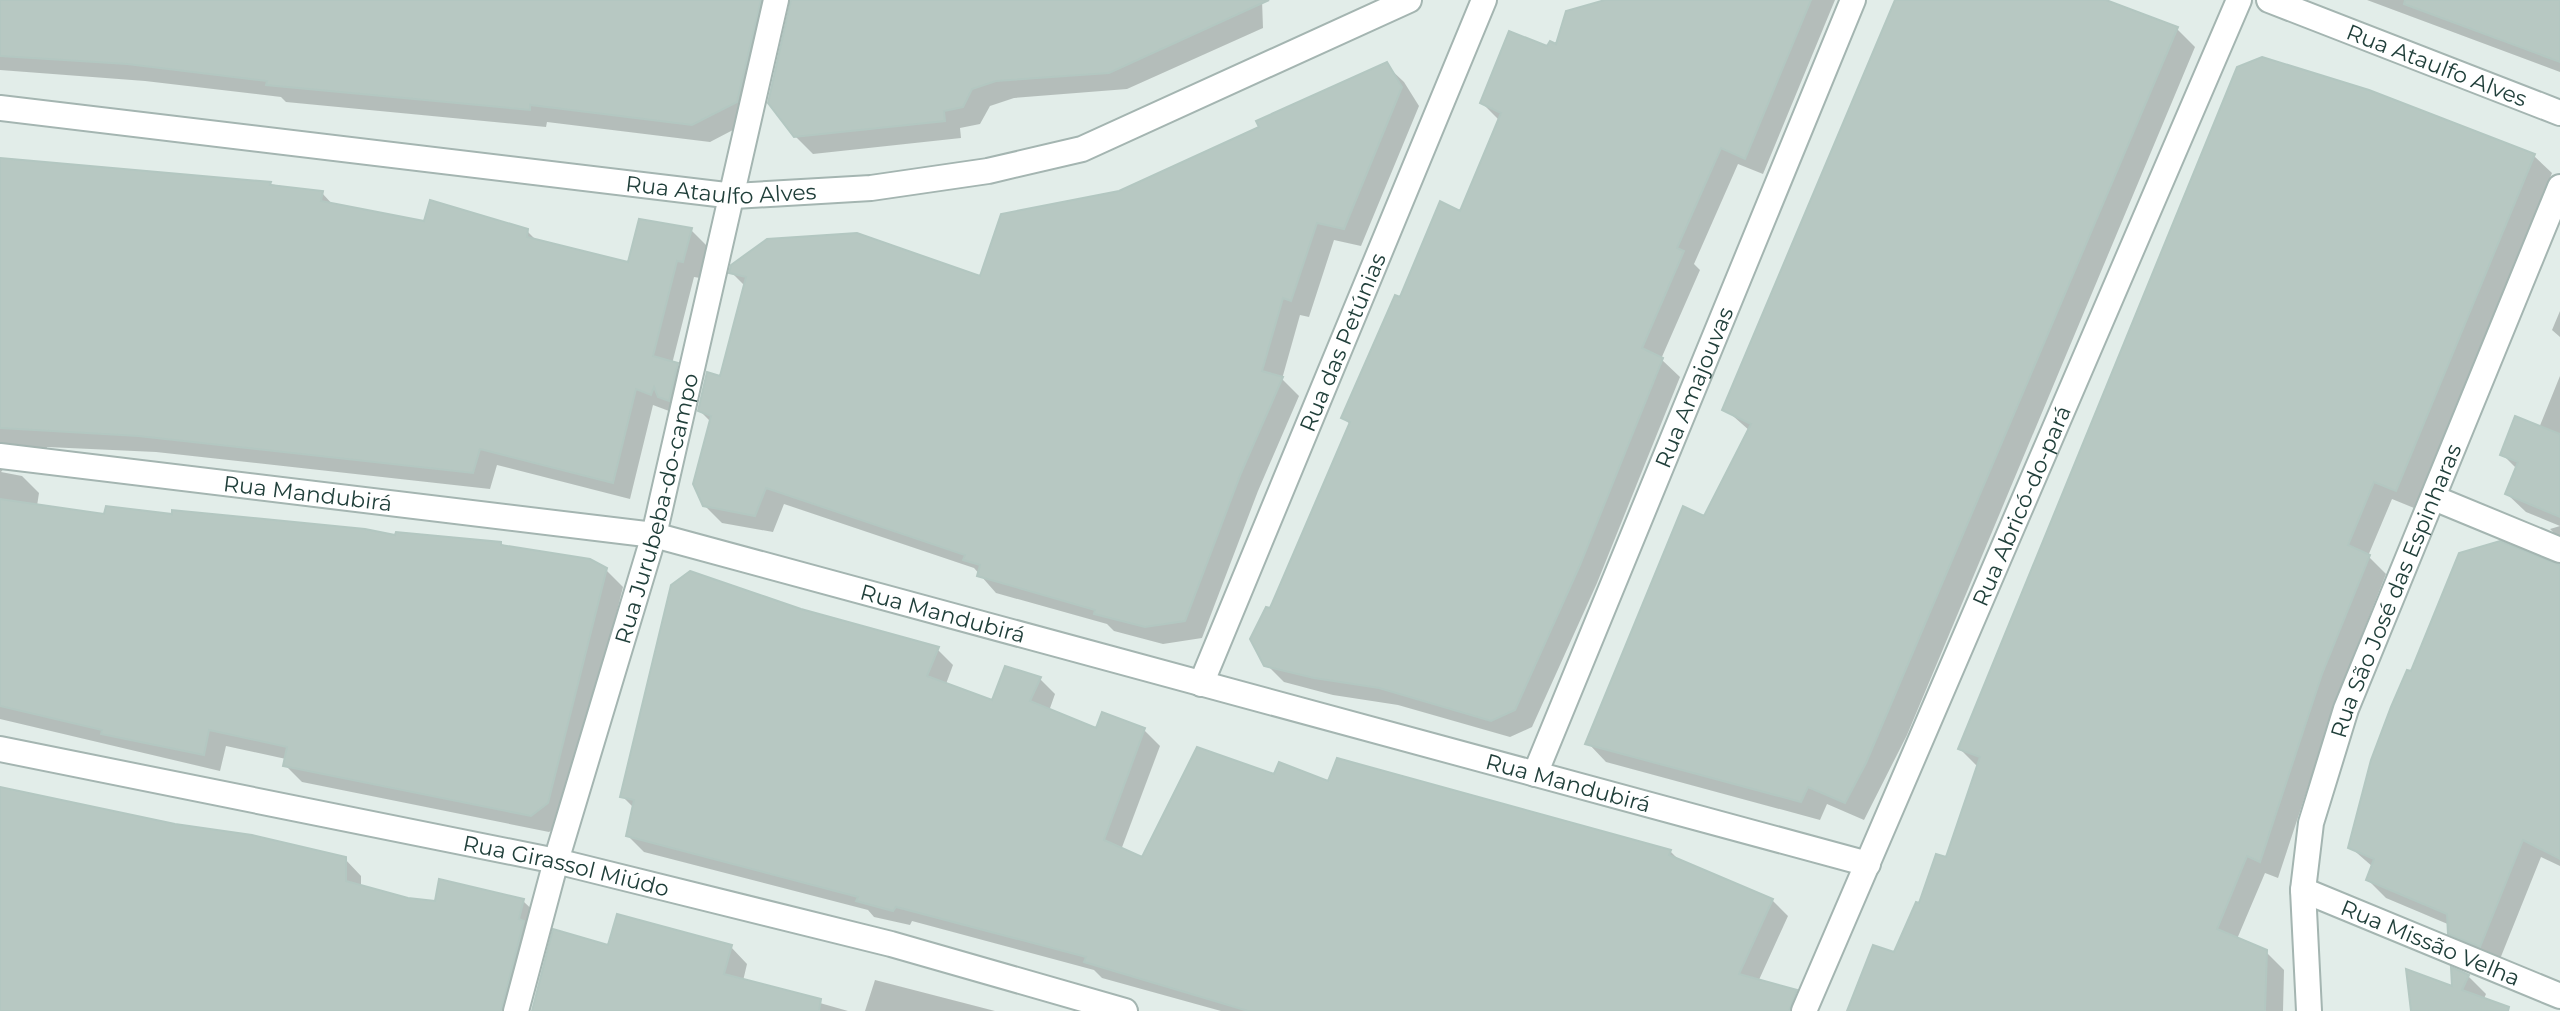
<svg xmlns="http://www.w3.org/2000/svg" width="2560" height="1011" viewBox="0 0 2560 1011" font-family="Montserrat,sans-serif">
	<rect width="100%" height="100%" fill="#e2ede9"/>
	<path fill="#0003" d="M 0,0 L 1262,0 L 1263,28 L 1127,89 L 1014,98 L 990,106 L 980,124 L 960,128 L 961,138 L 813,154 L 795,136 L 793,3 L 783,6 L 754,119 L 710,142 L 547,122 L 546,127 L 286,102 L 281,97 L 145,81 L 0,70 Z
		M 1620,0 L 1835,0 L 1763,174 L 1738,164 L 1694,264 L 1700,270 L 1661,359 L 1680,377 L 1597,583 L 1532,727 L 1510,737 L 1398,705 L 1333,695 L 1284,682 L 1266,664 L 1271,610 L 1351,425 L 1343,418 L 1401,300 L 1461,213 L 1500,121 L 1482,103 L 1548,49 L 1558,47 Z
		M 1898,0 L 2100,0 L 2176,28 L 2195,47 L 1907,735 L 1864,820 L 1827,804 L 1820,820 L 1606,762 L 1588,743 L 1750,431 L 1725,409 Z
		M 2367,0 L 2560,0 L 2560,72 Z
		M 2268,59 L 2368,92 L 2534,156 L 2552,173 L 2414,508 L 2392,499 L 2368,556 L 2386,574 L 2339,693 L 2278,878 L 2265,873 L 2237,939 L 2266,952 L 2284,970 L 2283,1011 L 1849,1011 L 1896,955 L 1947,860 L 1979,768 L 1960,749 L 2238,69 Z
		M 1386,65 L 1404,82 L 1419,106 L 1361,246 L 1334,240 L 1309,317 L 1300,315 L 1282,379 L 1299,396 L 1258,491 L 1202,638 L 1163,644 L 1114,631 L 1107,624 L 996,593 L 974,568 L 784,504 L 773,532 L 722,523 L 704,505 L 711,422 L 700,411 L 722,379 L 746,287 L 731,272 L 981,278 L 1120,192 L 1261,128 Z
		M 0,160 L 270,184 L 322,193 L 334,206 L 426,223 L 527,231 L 538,242 L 630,264 L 691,230 L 708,247 L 700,278 L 694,277 L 672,364 L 694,382 L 677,414 L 670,406 L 669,411 L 653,405 L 630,499 L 497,465 L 490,489 L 156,452 L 47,447 L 45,461 L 12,458 L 1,472 L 22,476 L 39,493 L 37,506 L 105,516 L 500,544 L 606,570 L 623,587 L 565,820 L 549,832 L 302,782 L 285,765 L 286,759 L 226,746 L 220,771 L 0,719 Z
		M 2560,311 L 2560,337 L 2552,330 Z
		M 2560,376 L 2560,539 L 2550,529 L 2560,526 L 2526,512 L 2507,494 L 2517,469 L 2502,454 L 2539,428 Z
		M 2560,566 L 2560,866 L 2541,857 L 2498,964 L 2469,952 L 2450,933 L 2450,925 L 2386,898 L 2368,880 L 2373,867 L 2350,847 L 2412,674 Z
		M 800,611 L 937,649 L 953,665 L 946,684 L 993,703 L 1039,678 L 1055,694 L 1049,711 L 1097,730 L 1144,730 L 1160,746 L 1121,850 L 1143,859 L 1275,777 L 1329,783 L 1670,851 L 1680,861 L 1772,900 L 1788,916 L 1758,982 L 1786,1011 L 1221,1011 L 1102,978 L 1094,970 L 912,921 L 910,925 L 874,917 L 868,910 L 644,852 L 628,836 L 634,808 L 622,796 Z
		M 0,789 L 345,859 L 361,876 L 361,887 L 408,900 L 437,903 L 523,901 L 540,917 L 514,1011 L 0,1011 Z
		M 731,947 L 747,964 L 743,981 L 848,1011 L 564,1011 L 610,948 Z
		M 2468,976 L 2486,994 L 2483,1001 L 2507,1011 L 2413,1011 L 2455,989 Z
		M 875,980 L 995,1011 L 865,1011 Z"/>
	<path fill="#b7c8c2" stroke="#b3c7c1" stroke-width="2" d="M 0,0 L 761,0 L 737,102 L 692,125 L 530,105 L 530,110 L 266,85 L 267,81 L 127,64 L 0,56 Z
		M 791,0 L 1269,0 L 1109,73 L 996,81 L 972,89 L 963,107 L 944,111 L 945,121 L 794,137 L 768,103 Z
		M 1605,0 L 1811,0 L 1745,159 L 1721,148 L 1677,248 L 1684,251 L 1642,348 L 1663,358 L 1580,565 L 1515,710 L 1491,721 L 1379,688 L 1314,678 L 1264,666 L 1250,639 L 1266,607 L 1270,608 L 1350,422 L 1341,418 L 1395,295 L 1400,297 L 1440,201 L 1460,211 L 1501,113 L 1480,103 L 1509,31 L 1547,46 L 1550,41 L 1556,44 L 1566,11 Z
		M 1895,0 L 2106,0 L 2178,27 L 1866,763 L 1845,803 L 1808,787 L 1801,802 L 1585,744 L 1683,506 L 1704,516 L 1751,424 L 1722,410 Z
		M 2405,0 L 2560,0 L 2560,62 L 2404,4 Z
		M 2262,57 L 2369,90 L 2535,154 L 2396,491 L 2374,482 L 2348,545 L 2370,555 L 2322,674 L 2260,862 L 2247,856 L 2217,929 L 2267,950 L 2265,1011 L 1847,1011 L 1873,945 L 1894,952 L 1916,902 L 1919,903 L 1936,854 L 1946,857 L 1980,757 L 1958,749 L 2237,67 Z
		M 1387,62 L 1402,87 L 1344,229 L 1317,223 L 1291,301 L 1283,298 L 1262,371 L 1283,377 L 1241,473 L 1185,621 L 1145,627 L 1094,614 L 1095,610 L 977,576 L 980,565 L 963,560 L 965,555 L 766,488 L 755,516 L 703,506 L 693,484 L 711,416 L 698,411 L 707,372 L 720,376 L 746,277 L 729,273 L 731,265 L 767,239 L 857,233 L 980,276 L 1001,214 L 1119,191 L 1259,127 L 1256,121 Z
		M 0,158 L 271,182 L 270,185 L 323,191 L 321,201 L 424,221 L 430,200 L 528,229 L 527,237 L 628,262 L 639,219 L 692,228 L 683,262 L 677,261 L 653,356 L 678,363 L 669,401 L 658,397 L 654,387 L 651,395 L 636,389 L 613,483 L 480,449 L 473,473 L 138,436 L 0,428 Z
		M 2515,416 L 2560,434 L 2560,517 L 2505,494 L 2518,462 L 2500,455 Z
		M 0,499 L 104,514 L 106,506 L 172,514 L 172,510 L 365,529 L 395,535 L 396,532 L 501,542 L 501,545 L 590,559 L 607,568 L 548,803 L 531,816 L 283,766 L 287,747 L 209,730 L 204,755 L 101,734 L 102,730 L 0,706 Z
		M 2500,541 L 2560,565 L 2560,859 L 2523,840 L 2480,947 L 2448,934 L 2447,914 L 2366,880 L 2374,859 L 2348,848 L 2371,760 L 2391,707 L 2407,670 L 2411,671 L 2459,553 Z
		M 690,571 L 801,609 L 939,647 L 927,676 L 992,700 L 1005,666 L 1041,677 L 1030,701 L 1096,728 L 1102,712 L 1145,728 L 1104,840 L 1142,857 L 1197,747 L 1274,774 L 1279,762 L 1328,781 L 1337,758 L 1671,850 L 1669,855 L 1773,899 L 1739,974 L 1797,990 L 1789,1011 L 1248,1011 L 1084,962 L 1086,957 L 896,907 L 893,911 L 856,901 L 858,897 L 626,836 L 634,800 L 620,797 L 671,585 Z
		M 0,787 L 175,824 L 252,835 L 346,857 L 346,881 L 408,898 L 435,901 L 439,879 L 524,899 L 519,919 L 524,921 L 501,1011 L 0,1011 Z
		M 617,914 L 732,945 L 724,974 L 821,999 L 819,1011 L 532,1011 L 553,929 L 608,945 Z
		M 2451,967 L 2469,975 L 2462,990 L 2509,1007 L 2508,1011 L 2411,1011 L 2406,969 L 2452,986 Z"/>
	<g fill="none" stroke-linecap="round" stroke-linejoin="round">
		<defs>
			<g id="minor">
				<path id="s1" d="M 2269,0 L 2560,113"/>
				<path id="s2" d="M 0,108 L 734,196 L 871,188 L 988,171 L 1082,149 L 1409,0"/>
				<path id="s3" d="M 0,456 L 654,535 L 1868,864"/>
				<path d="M 2434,498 L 2560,550"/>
				<path id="s4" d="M 1201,684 L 1484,0"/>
				<path id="s5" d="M 0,749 L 556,861 L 891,944 L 1125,1011"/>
				<path id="s6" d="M 1535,774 L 1853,0"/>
				<path id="s7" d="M 2303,890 L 2560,996"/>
				<path id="s8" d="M 516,1011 L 556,861 L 654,535 L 776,0"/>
				<path id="s9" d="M 1804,1011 L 2239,0"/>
				<path id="s10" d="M 2309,1011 L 2303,890 L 2311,823 L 2346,709 L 2560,187"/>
			</g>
		</defs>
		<use href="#minor" stroke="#a4b5b1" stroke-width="28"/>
		<use href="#minor" stroke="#fff" stroke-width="24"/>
	</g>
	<g text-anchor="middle" stroke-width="6" stroke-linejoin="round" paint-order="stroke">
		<g font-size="22" fill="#203f3a" stroke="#f2f9f6">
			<text dy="8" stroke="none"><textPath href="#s1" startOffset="180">Rua Ataulfo Alves</textPath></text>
			<text dy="8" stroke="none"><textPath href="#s2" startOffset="726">Rua Ataulfo Alves</textPath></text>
			<text dy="8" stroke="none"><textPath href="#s4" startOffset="370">Rua das Petúnias</textPath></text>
			<text dy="8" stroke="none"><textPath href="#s6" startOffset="418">Rua Amajouvas</textPath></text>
			<text dy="8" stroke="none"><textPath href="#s3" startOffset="310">Rua Mandubirá</textPath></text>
			<text dy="8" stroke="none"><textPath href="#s9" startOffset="550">Rua Abricó-do-pará</textPath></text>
			<text dy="8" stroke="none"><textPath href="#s8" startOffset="522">Rua Jurubeba-do-campo</textPath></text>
			<text dy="8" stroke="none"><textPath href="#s10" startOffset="436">Rua São José das Espinharas</textPath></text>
			<text dy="8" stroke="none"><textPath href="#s3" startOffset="958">Rua Mandubirá</textPath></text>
			<text dy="8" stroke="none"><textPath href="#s3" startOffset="1606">Rua Mandubirá</textPath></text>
			<text dy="8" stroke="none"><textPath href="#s5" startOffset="578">Rua Girassol Miúdo</textPath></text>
			<text dy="8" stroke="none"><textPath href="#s7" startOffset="138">Rua Missão Velha</textPath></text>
		</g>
	</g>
</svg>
